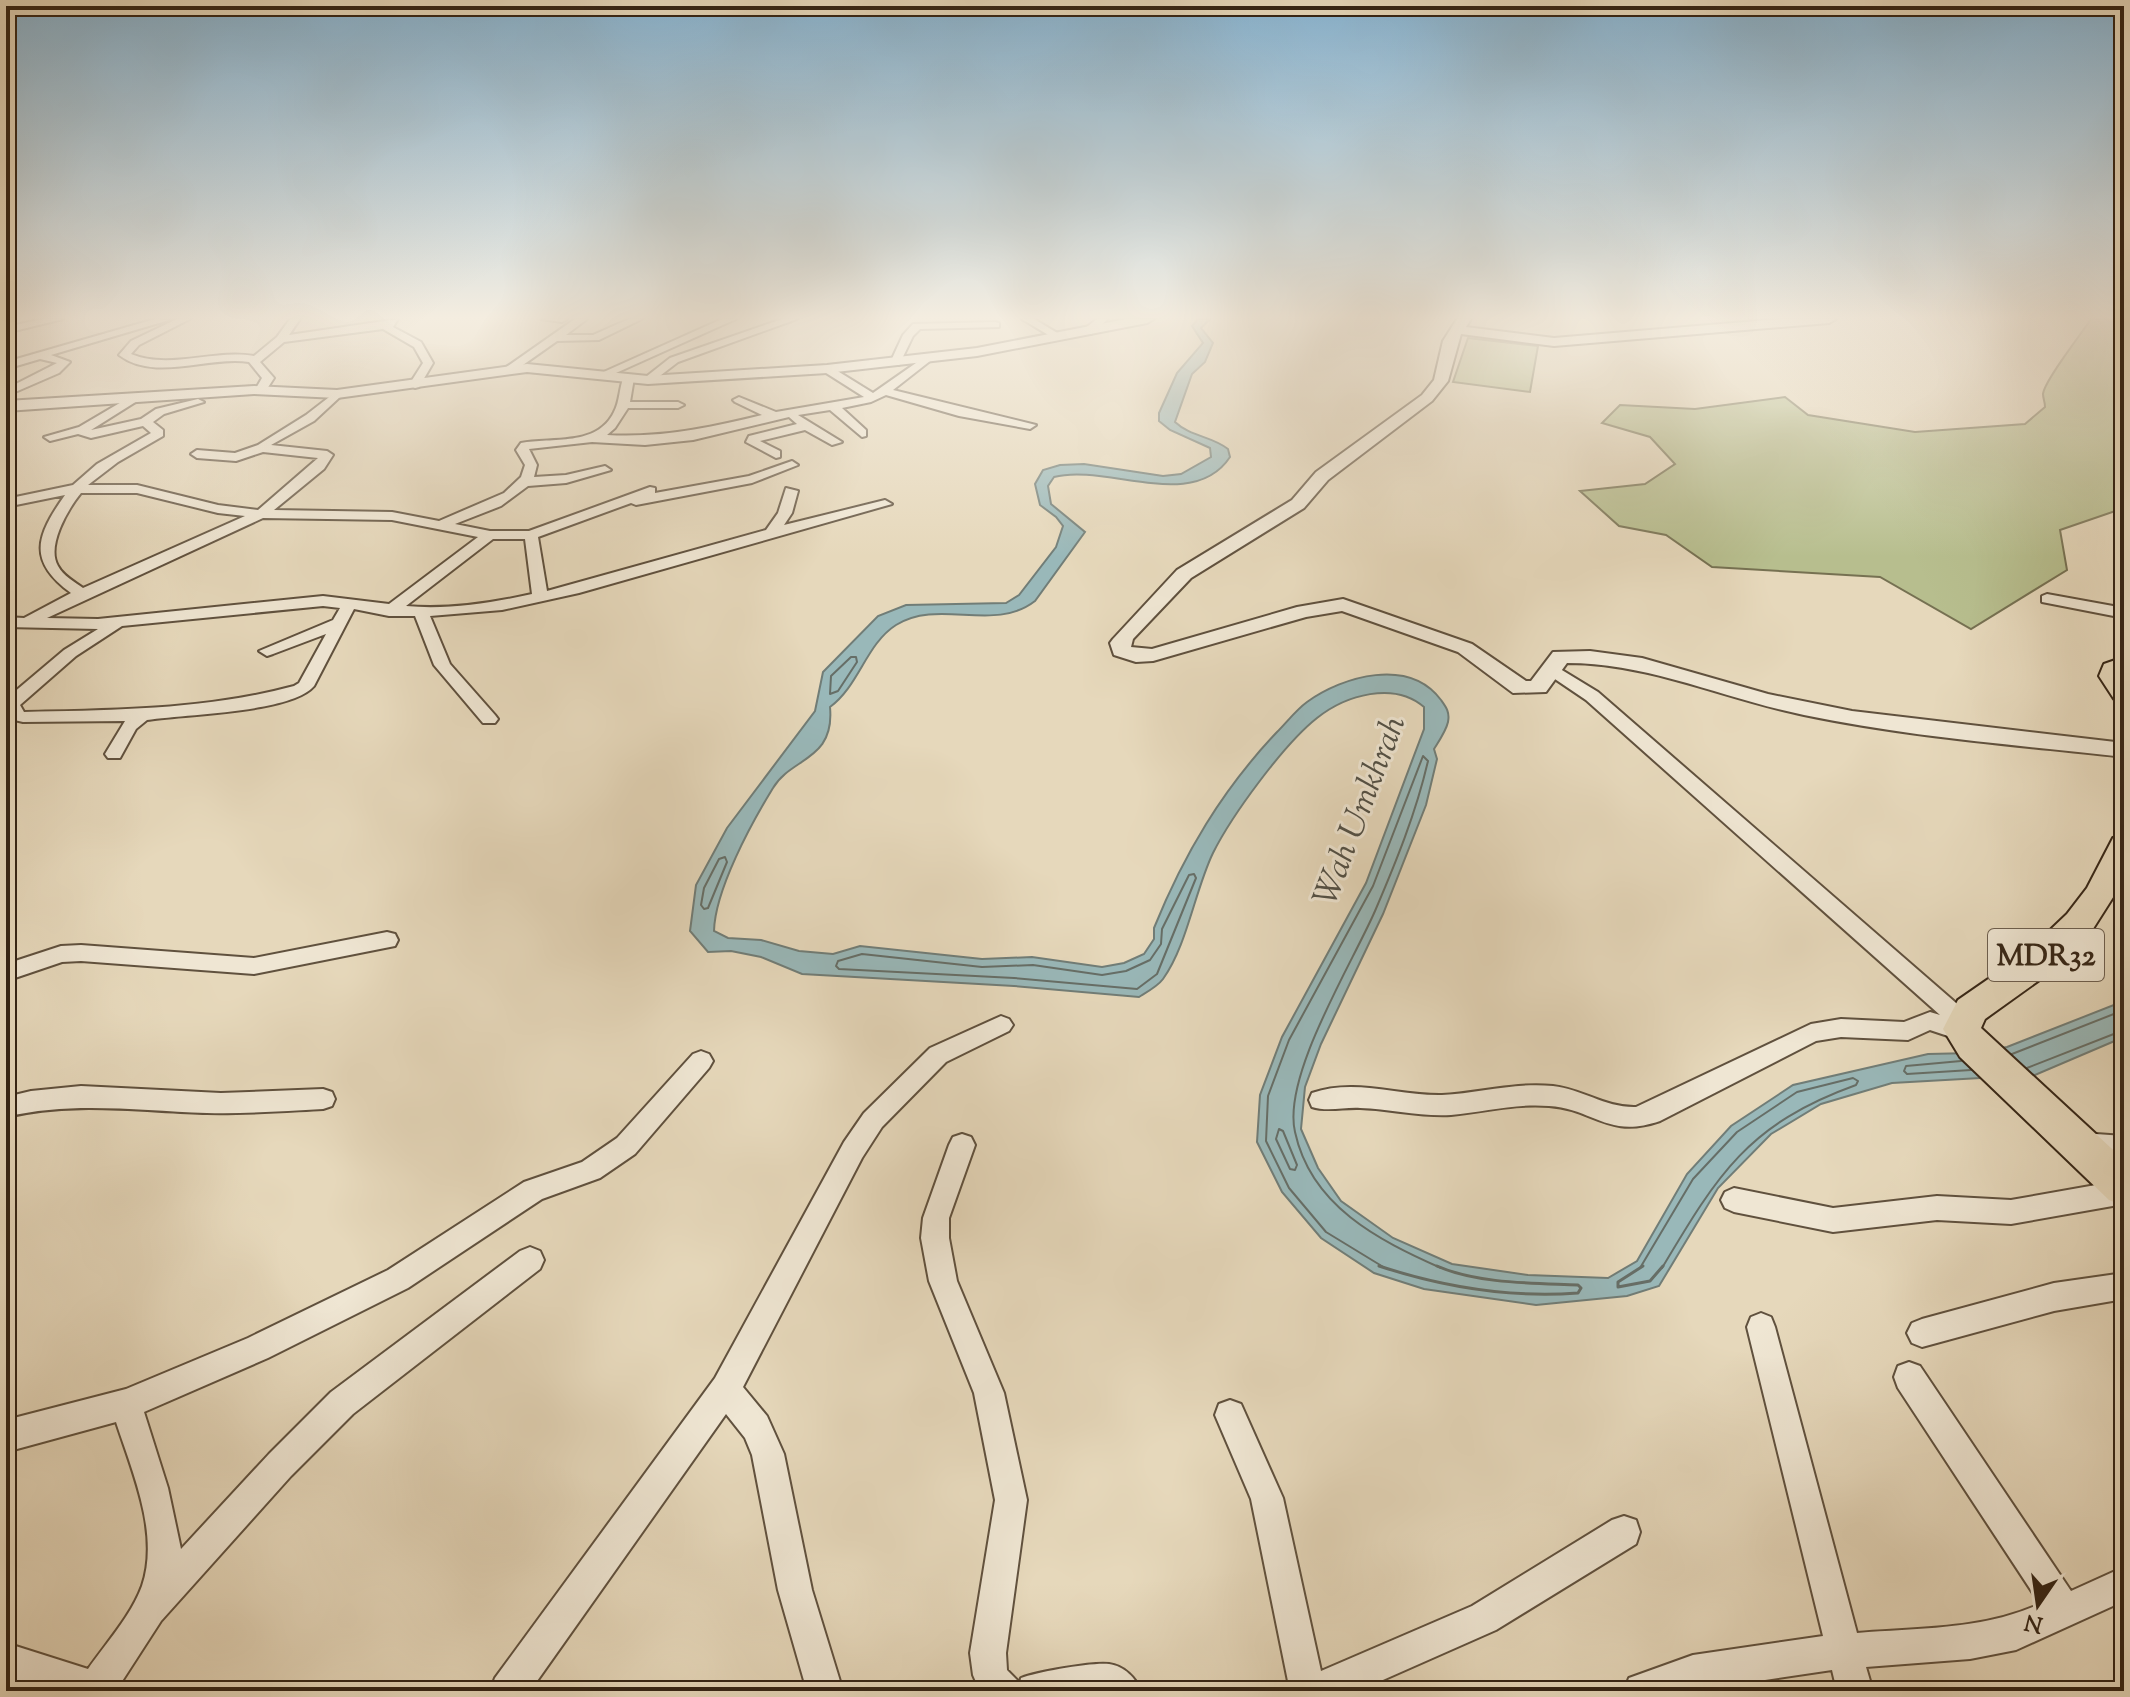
<svg xmlns="http://www.w3.org/2000/svg" width="2130" height="1697" viewBox="0 0 2130 1697" font-family="'Sorts Mill Goudy',serif">
	<rect width="100%" height="100%" fill="#e6d8bb"/>
	<filter id="stains"><feTurbulence type="fractalNoise" baseFrequency=".0025" numOctaves="4"/><feColorMatrix values="0 0 0 0 .2 0 0 0 0 .09 0 0 0 0 .02 0 0 0 .5 -.17"/></filter>
	<radialGradient id="worn" r=".72"><stop offset=".6" stop-color="#630" stop-opacity="0"/><stop offset="1" stop-color="#630" stop-opacity=".3"/></radialGradient>
	<path fill="#b7be8e" stroke="#767152" stroke-width="2" d="M 2091,319 L 2124,319 L 2124,508 L 2060,530 L 2067,570 L 1971,629 L 1880,577 L 1712,567 L 1666,535 L 1619,526 L 1580,491 L 1645,484 L 1675,464 L 1650,437 L 1602,423 L 1620,405 L 1695,409 L 1785,397 L 1808,415 L 1915,432 L 2025,424 L 2045,407 C 2045,402 2043,398 2043,394 C 2044,381 2082,333 2091,319 Z
		M 1468,338 L 1538,346 L 1530,392 L 1453,382 Z"/>
	<path fill="#99b8b9" stroke="#717d77" stroke-width="2" d="M 1198,319 L 1210,319 L 1201,328 L 1213,343 L 1205,362 L 1192,374 L 1175,422 C 1191,437 1212,436 1228,449 L 1230,457 C 1193,513 1106,463 1054,477 L 1048,486 L 1051,504 L 1085,532 L 1035,601 C 994,633 939,598 896,625 C 866,644 859,686 830,707 C 835,761 791,757 773,788 C 751,824 715,890 714,931 L 728,938 L 761,940 L 799,951 L 833,954 L 860,946 L 982,959 L 1032,957 L 1102,967 L 1124,963 L 1144,954 L 1154,939 L 1154,928 C 1184,854 1222,790 1277,732 C 1287,722 1296,710 1307,702 C 1343,676 1409,657 1441,700 C 1446,707 1450,712 1448,722 C 1446,731 1439,741 1434,749 L 1437,759 L 1426,805 L 1383,914 L 1321,1044 L 1305,1087 L 1301,1129 L 1318,1168 L 1341,1201 L 1393,1238 L 1452,1264 L 1528,1275 L 1608,1278 L 1637,1261 L 1687,1174 L 1731,1126 L 1793,1085 L 1928,1054 L 1972,1053 L 2007,1047 L 2124,1001 L 2124,1037 L 2035,1075 L 1892,1083 L 1821,1104 L 1771,1134 L 1718,1188 L 1659,1286 L 1627,1296 L 1536,1305 L 1424,1289 L 1374,1273 L 1321,1238 L 1282,1192 L 1257,1142 L 1260,1095 L 1282,1037 L 1366,883 L 1424,729 L 1424,707 C 1394,681 1346,695 1317,718 C 1284,744 1232,815 1213,853 C 1195,890 1187,946 1163,979 C 1158,986 1147,992 1139,997 L 1014,986 L 802,974 L 761,957 L 731,951 L 708,952 L 690,931 L 696,885 L 727,828 L 815,711 L 823,672 L 878,616 L 906,605 L 1006,603 L 1019,595 L 1056,547 L 1063,526 L 1056,517 L 1040,505 L 1035,484 L 1043,470 L 1060,465 L 1084,464 L 1163,476 L 1181,474 L 1211,457 L 1210,448 L 1170,430 L 1159,421 L 1159,413 L 1177,373 L 1203,343 L 1192,326 Z"/>
	<g fill="none" stroke-linecap="round" stroke-linejoin="round">
		<path stroke="#666e67" stroke-width="2" d="M 851,657 L 856,657 L 857,662 L 838,691 L 830,694 L 831,676 Z
			M 725,857 L 727,862 L 708,908 L 704,909 L 701,905 L 704,888 L 719,859 Z
			M 1194,874 L 1196,878 L 1157,974 L 1137,989 L 1014,978 L 839,969 L 836,966 L 838,961 L 862,954 L 982,967 L 1033,965 L 1102,975 L 1126,971 L 1150,960 L 1161,944 L 1162,929 L 1189,875 Z
			M 2012,1054 L 2124,1010
			M 1961,1061 L 1906,1066 L 1904,1071 L 1907,1074 L 1971,1070
			M 2027,1068 L 2124,1030
			M 1279,1129 L 1283,1131 L 1297,1165 L 1295,1170 L 1290,1169 L 1276,1139 Z
			M 1385,1268 L 1326,1232 L 1289,1188 L 1266,1141 L 1268,1096 L 1289,1040 L 1373,886 L 1423,756 L 1428,761 C 1416,813 1396,862 1375,911 C 1352,964 1282,1076 1295,1132 C 1311,1206 1378,1240 1441,1268
			M 1640,1268 L 1693,1179 L 1737,1132 L 1797,1092 L 1853,1078 L 1858,1081 L 1856,1085 C 1748,1124 1718,1174 1662,1268"/>
		<path stroke="#666e67" stroke-width="3" d="M 1379,1266 C 1443,1287 1511,1298 1578,1293 L 1581,1288 L 1578,1285 C 1533,1283 1478,1284 1437,1266
			M 1643,1266 L 1618,1282 L 1618,1287 L 1650,1281 L 1663,1266"/>
		<defs>
			<path id="minor" d="M 43,319 L 63,319 L 6,333 L 6,327 Z
				M 155,319 L 169,320 L 51,355 L 70,362 L 59,373 L 6,396 L 6,389 L 57,363 L 40,359 L 6,369 L 6,362 Z
				M 177,319 L 190,319 L 139,345 L 131,354 C 170,370 213,349 254,356 L 277,337 L 290,319 L 300,319 L 289,335 L 398,319 L 393,327 L 421,342 L 433,363 L 419,387 L 415,388 L 409,385 L 423,363 L 414,347 L 383,329 L 284,342 L 260,362 L 274,378 L 265,392 L 261,393 L 255,390 L 262,378 L 249,362 C 208,356 154,382 119,355 L 131,341 Z
				M 541,319 L 567,319 L 562,322 Z
				M 575,319 L 587,319 L 566,335 L 593,335 L 629,319 L 642,319 L 599,340 L 557,341 L 513,372 L 505,372 L 505,368 Z
				M 722,319 L 736,319 L 607,377 L 597,375 Z
				M 782,319 L 797,319 L 678,362 L 652,382 L 642,380 L 670,358 Z
				M 1022,319 L 1034,319 L 1064,337 L 1055,339 Z
				M 1097,319 L 1108,319 L 1091,334 L 1083,334 L 1083,330 Z
				M 995,322 L 999,323 L 999,327 L 920,329 L 913,336 L 899,365 L 890,363 L 903,335 L 913,324 Z
				M 926,356 L 930,357 L 930,361 L 893,390 L 1036,425 L 1030,429 L 959,416 L 886,395 L 871,402 L 842,408 L 866,430 L 866,436 L 862,437 L 830,410 L 798,415 L 842,442 L 832,445 L 805,430 L 760,441 L 780,451 L 780,457 L 776,458 L 746,442 L 749,436 L 797,424 L 789,417 L 693,440 L 645,445 L 592,442 L 529,449 L 537,465 L 534,477 L 566,475 L 605,466 L 611,470 L 566,483 L 528,486 L 501,506 L 455,524 L 490,531 L 529,531 L 650,487 L 655,488 L 655,493 L 749,476 L 792,461 L 798,465 L 752,483 L 636,505 L 631,503 L 538,537 L 547,591 L 766,530 L 778,513 L 786,488 L 798,491 L 792,513 L 784,525 L 885,500 L 892,504 L 579,593 L 502,610 L 430,616 L 450,664 L 495,715 L 498,719 L 495,723 L 483,723 L 434,665 L 415,616 L 389,616 L 354,609 L 314,686 C 291,713 184,714 147,720 L 136,729 L 120,758 L 108,758 L 105,754 L 125,721 L 23,722 L 10,719 L 6,713 L 6,699 L 64,650 L 98,629 L 6,627 L 6,617 L 24,618 L 71,593 C 27,561 36,536 65,495 L 6,507 L 6,499 L 73,485 L 97,464 L 151,433 L 143,426 L 91,438 L 78,434 L 50,441 L 44,437 L 79,427 L 135,394 L 145,396 L 91,430 L 141,419 L 156,409 L 198,399 L 204,402 L 164,414 L 153,422 L 163,430 L 163,436 L 118,462 L 88,485 L 137,485 L 218,505 L 258,510 L 318,458 L 263,452 L 236,461 L 197,458 L 191,454 L 197,450 L 235,453 L 258,445 L 306,415 L 337,391 L 341,392 L 341,396 L 314,421 L 271,445 L 327,451 L 333,455 L 324,469 L 274,510 L 392,512 L 439,521 L 504,493 L 521,477 L 525,465 L 516,450 L 521,443 C 552,437 597,447 614,412 C 620,401 619,388 624,376 L 634,378 L 630,402 L 678,402 L 684,405 L 678,408 L 628,408 L 615,428 L 607,435 C 661,438 709,428 762,415 L 735,402 L 733,400 L 739,397 L 776,412 L 864,397 L 823,371 L 823,367 L 831,367 L 873,393 ZM 81,493 L 137,493 L 218,513 L 245,516 L 83,588 C 75,582 63,576 58,566 C 46,546 68,509 81,493 ZM 263,518 L 392,520 L 478,537 L 389,604 L 323,596 L 98,619 L 47,618 ZM 493,539 L 525,539 L 532,594 C 492,603 447,610 406,606 ZM 323,606 L 340,608 L 333,620 L 259,651 L 267,656 L 273,654 L 326,634 L 299,683 L 294,686 C 205,710 115,710 24,712 L 20,705 L 76,656 L 122,626 Z
				M 2047,594 L 2124,608 L 2124,618 L 2042,602 L 2042,596 Z
				M 1552,664 L 1598,692 L 1971,1016 L 1975,1032 L 1971,1039 L 1963,1041 L 1930,1030 L 1908,1040 L 1841,1037 L 1816,1041 L 1660,1121 C 1608,1139 1594,1109 1549,1106 C 1516,1103 1484,1112 1451,1115 C 1421,1117 1391,1109 1360,1108 C 1345,1107 1327,1112 1312,1107 L 1309,1100 L 1312,1093 C 1355,1078 1398,1096 1442,1095 C 1479,1093 1516,1082 1553,1086 C 1582,1089 1606,1108 1636,1107 L 1811,1024 L 1841,1019 L 1904,1022 L 1930,1012 L 1940,1015 L 1586,700 L 1546,673 L 1544,669 Z
				M 387,932 L 395,934 L 398,940 L 395,946 L 254,974 L 81,961 L 62,962 L 6,981 L 6,964 L 61,946 L 81,945 L 254,958 Z
				M 1001,1016 L 1009,1019 L 1013,1025 L 1009,1031 L 946,1062 L 882,1127 L 862,1158 L 743,1387 L 767,1416 L 784,1454 L 812,1590 L 843,1691 L 807,1691 L 778,1590 L 752,1455 L 745,1438 L 726,1414 L 530,1691 L 490,1691 L 495,1678 L 715,1378 L 844,1142 L 864,1113 L 930,1048 Z
				M 701,1051 L 709,1054 L 713,1061 L 709,1068 L 635,1154 L 600,1178 L 542,1199 L 408,1288 L 268,1358 L 144,1412 L 168,1488 L 181,1549 L 269,1454 L 331,1392 L 520,1251 L 530,1247 L 540,1251 L 544,1260 L 540,1269 L 353,1414 L 291,1476 L 161,1621 L 119,1686 L 121,1691 L 38,1691 L 6,1679 L 6,1643 L 88,1669 C 106,1643 131,1616 142,1586 C 160,1534 132,1471 116,1422 L 6,1452 L 6,1420 L 126,1389 L 248,1338 L 388,1270 L 524,1182 L 582,1162 L 617,1138 L 693,1054 Z
				M 81,1086 L 221,1093 L 323,1089 L 332,1092 L 335,1099 L 332,1106 L 323,1109 C 284,1111 246,1114 207,1113 C 138,1111 73,1101 6,1117 L 6,1097 L 31,1091 Z
				M 2082,1133 L 2124,1136 L 2124,1158 L 2073,1152 L 2069,1144 L 2073,1136 Z
				M 962,1134 L 971,1137 L 975,1145 L 949,1218 L 949,1238 L 957,1281 L 1004,1393 L 1027,1500 L 1006,1653 L 1007,1670 L 1020,1683 L 1021,1678 C 1037,1672 1092,1662 1109,1664 C 1124,1666 1136,1678 1141,1691 L 980,1691 L 973,1675 L 970,1653 L 995,1500 L 974,1393 L 929,1281 L 921,1238 L 923,1218 L 949,1145 L 953,1137 Z
				M 2124,1180 L 2124,1204 L 2011,1224 L 1937,1220 L 1833,1232 L 1734,1212 L 1725,1208 L 1721,1200 L 1725,1192 L 1734,1188 L 1833,1208 L 1937,1196 L 2011,1200 Z
				M 2124,1273 L 2124,1299 L 2054,1311 L 1922,1347 L 1912,1343 L 1907,1333 L 1912,1323 L 1922,1319 L 2054,1283 Z
				M 1761,1313 L 1771,1317 L 1775,1327 L 1857,1633 C 1919,1628 1983,1630 2040,1604 L 1898,1388 L 1894,1377 L 1898,1366 L 1909,1362 L 1920,1366 L 2071,1591 L 2124,1567 L 2124,1601 L 2016,1650 L 1970,1659 L 1866,1667 L 1873,1691 L 1837,1691 L 1832,1670 L 1692,1691 L 1624,1691 L 1629,1678 L 1693,1655 L 1823,1636 L 1747,1327 L 1751,1317 Z
				M 1230,1400 L 1241,1404 L 1283,1498 L 1321,1671 L 1472,1606 L 1612,1520 L 1624,1516 L 1636,1520 L 1640,1532 L 1636,1544 L 1496,1630 L 1358,1691 L 1290,1691 L 1251,1499 L 1215,1415 L 1219,1404 Z"/>
			<path id="tertiary" d="M 1126,319 L 1154,319 L 1147,323 L 977,356 L 827,373 L 648,384 L 527,372 L 337,398 L 254,394 L 6,411 L 6,401 L 254,386 L 337,390 L 527,364 L 648,376 L 827,365 L 977,348 Z
				M 1457,319 L 1471,319 L 1466,327 L 1554,338 L 1781,319 L 1836,319 L 1829,323 L 1554,346 L 1461,334 L 1448,381 L 1432,401 L 1328,480 L 1304,508 L 1191,578 L 1133,639 L 1131,647 L 1152,649 L 1297,607 L 1343,599 L 1472,644 L 1526,681 L 1531,681 L 1553,652 L 1590,651 L 1642,658 L 1768,694 L 1852,711 L 2124,743 L 2124,757 C 2018,745 1909,737 1804,715 C 1725,699 1649,663 1567,663 L 1546,692 L 1513,693 L 1458,652 L 1342,611 L 1306,617 L 1153,661 L 1136,662 L 1114,655 L 1110,643 L 1113,639 L 1177,570 L 1292,500 L 1316,472 L 1422,395 L 1434,380 L 1443,341 Z"/>
			<path id="primary" d="M 2124,657 L 2124,701 L 2114,699 L 2099,676 L 2104,664 Z
				M 2124,835 L 2124,880 L 2091,932 L 2052,971 L 1985,1019 L 1981,1028 L 2124,1160 L 2124,1206 L 2109,1200 L 1960,1057 L 1943,1029 L 1958,1000 L 2026,953 L 2067,914 L 2087,888 L 2113,838 Z"/>
		</defs>
		<use href="#minor" stroke="#60513e" stroke-width="4"/>
		<use href="#tertiary" stroke="#60513e" stroke-width="4"/>
		<use href="#primary" stroke="#342415" stroke-width="4"/>
		<use href="#minor" fill="#efe6d3" fill-rule="evenodd"/>
		<use href="#tertiary" fill="#efe6d3" fill-rule="evenodd"/>
		<use href="#primary" fill="#e6d8bb" fill-rule="evenodd"/>
	</g>
	<linearGradient id="sky" x2="0" y2="1"><stop stop-color="#88b6d5"/><stop offset="0.57" stop-color="#f4ede0"/><stop offset="1" stop-color="#f4ede0" stop-opacity="0"/></linearGradient>
	<rect width="2130" height="557" fill="url(#sky)"/>
	<g text-anchor="middle" stroke-width="6" stroke-linejoin="round" paint-order="stroke">
		<rect fill="#efe6d3" stroke="#6c5e4e" stroke-width="2" x="1988" y="929" width="116" height="52" rx="6"/>
		<g font-size="30" font-weight="bold" fill="#342415">
			<text x="2046" y="965">MDR32</text>
		</g>
		<g font-size="34" font-style="italic" fill="#525046" stroke="#efe6d3">
			<text transform="translate(1358 810) rotate(-69)" y="12">Wah Umkhrah</text>
		</g>
	</g>
	<rect width="2130" height="1697" fill="none" stroke="#e6d8bb" stroke-width="32"/>
	<rect x="8" y="8" width="2114" height="1681" fill="none" stroke="#342415" stroke-width="4"/>
	<rect x="16" y="16" width="2098" height="1665" fill="none" stroke="#342415" stroke-width="2"/>
	<g transform="translate(2038 1605) rotate(193)" stroke="#efe6d3" stroke-width="6" paint-order="stroke">
	<path d="M0-6L14 30L0 20L-14 30Z" fill="#342415"/>
	<text y="-12" font-size="22" font-weight="bold" text-anchor="middle" fill="#342415">N</text>
	</g>
	<rect width="100%" height="100%" filter="url(#stains)"/>
	<rect width="100%" height="100%" fill="url(#worn)"/>
</svg>
